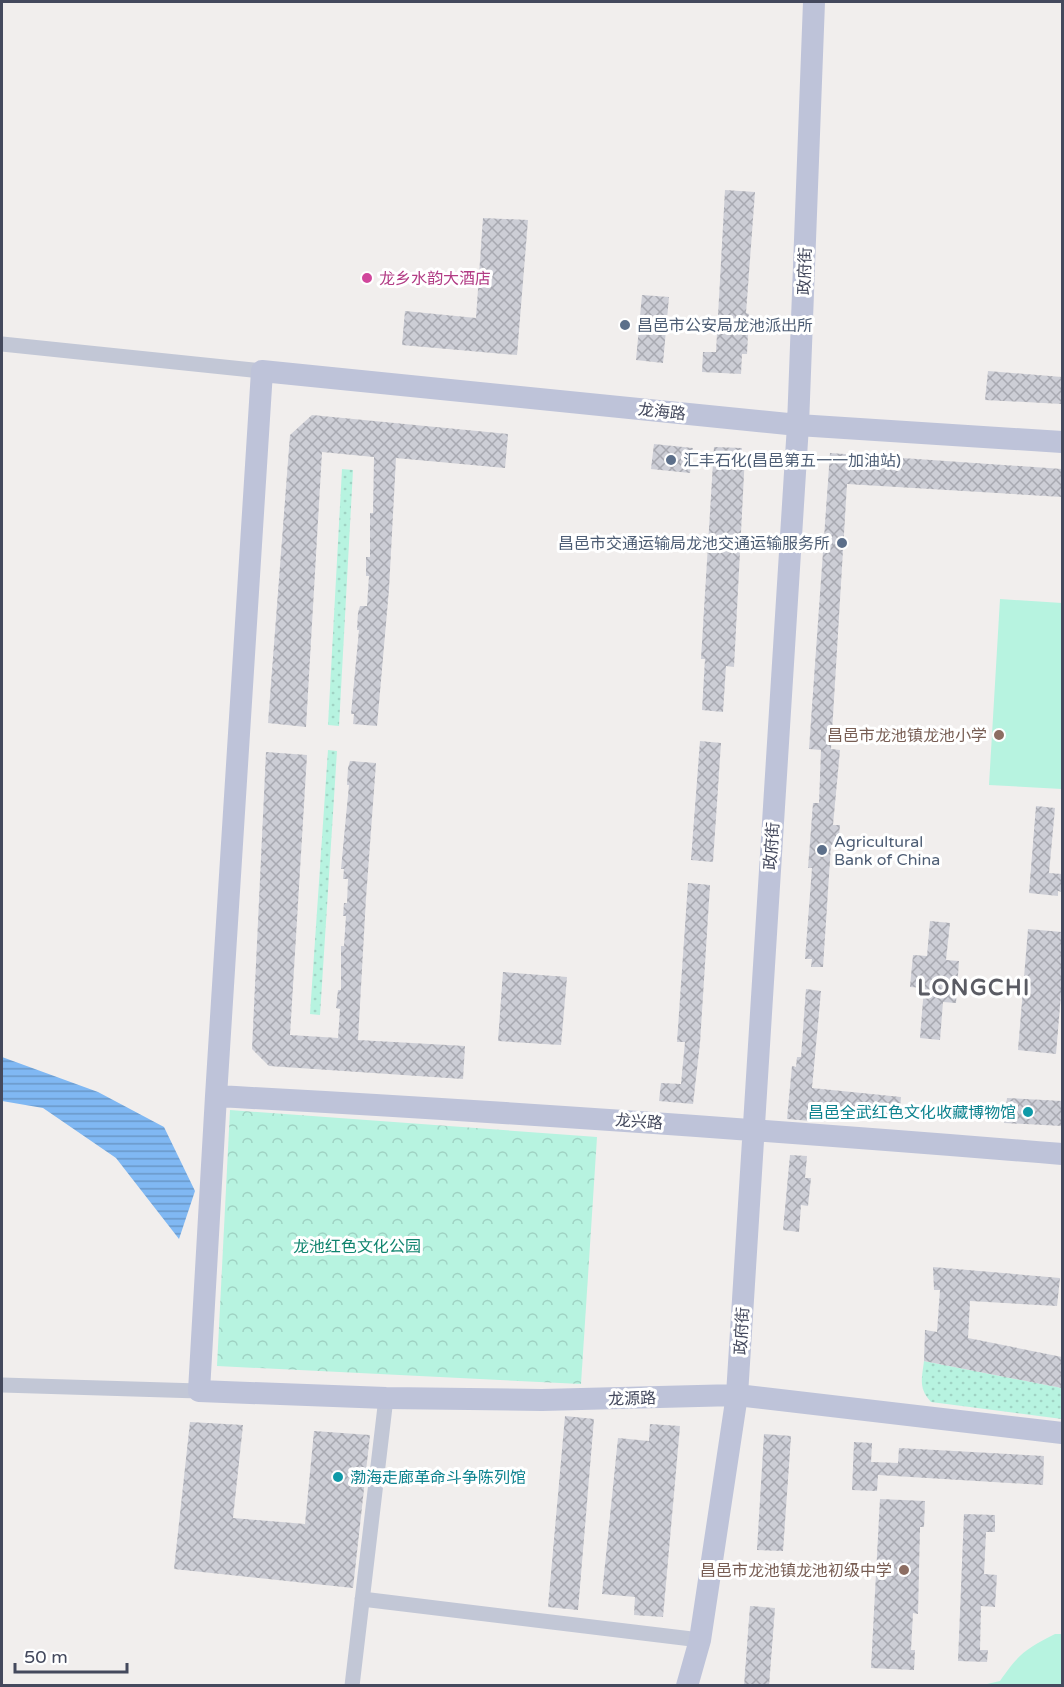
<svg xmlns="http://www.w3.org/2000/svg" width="1064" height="1687" viewBox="0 0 1064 1687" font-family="'Varela Round','Noto Sans SC',sans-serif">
	<defs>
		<pattern id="park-crowns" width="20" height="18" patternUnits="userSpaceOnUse" patternTransform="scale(1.5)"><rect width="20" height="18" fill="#b7f3e0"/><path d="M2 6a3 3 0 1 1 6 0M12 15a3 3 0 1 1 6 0" fill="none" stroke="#9fd2c3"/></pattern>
		<pattern id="garden-dots" width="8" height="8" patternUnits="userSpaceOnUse" patternTransform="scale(1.5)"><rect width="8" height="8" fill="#b7f3e0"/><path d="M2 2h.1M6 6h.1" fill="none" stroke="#9fd2c3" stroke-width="1.8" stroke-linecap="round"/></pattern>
		<pattern id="water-rules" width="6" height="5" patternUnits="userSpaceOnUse" patternTransform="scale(1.5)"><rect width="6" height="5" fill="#80b8f3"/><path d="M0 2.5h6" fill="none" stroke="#6a98c8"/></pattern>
		<pattern id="building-cross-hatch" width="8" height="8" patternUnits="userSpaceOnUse" patternTransform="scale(1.5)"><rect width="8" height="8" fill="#cdced6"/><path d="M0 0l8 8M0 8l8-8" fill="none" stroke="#a8a9b1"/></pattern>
	</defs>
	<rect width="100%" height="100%" fill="#f1eeed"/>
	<path fill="url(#park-crowns)" d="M 230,1110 L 597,1137 L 581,1384 L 217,1366 Z"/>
	<path fill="url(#garden-dots)" d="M 342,469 L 353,470 L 339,726 L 328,725 Z
		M 328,750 L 337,751 L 320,1015 L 310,1014 Z
		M 924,1361 L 1062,1388 L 1062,1419 L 931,1402 C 918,1388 922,1378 924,1361 Z"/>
	<path fill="#b7f3e0" d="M 1000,599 L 1062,603 L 1062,789 L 989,785 Z
		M 1055,1634 L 1062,1634 L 1062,1685 L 987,1685 L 987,1684 L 1000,1681 C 1019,1653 1026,1649 1055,1634 Z"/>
	<path fill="url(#water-rules)" d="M 2,1057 L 98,1092 L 164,1127 L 195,1191 L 179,1239 L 116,1158 L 43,1108 L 2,1101 Z"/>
	<path fill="url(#building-cross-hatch)" d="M 725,190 L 755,192 L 746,313 L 749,314 L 747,354 L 742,354 L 741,374 L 702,372 L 703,352 L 716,352 Z
		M 483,218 L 528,220 L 517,355 L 402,345 L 405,311 L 476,318 Z
		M 642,295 L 669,297 L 663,363 L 636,360 Z
		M 988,371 L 1062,377 L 1062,404 L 985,400 Z
		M 312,415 L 508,434 L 505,468 L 396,458 L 389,589 L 377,726 L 353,724 L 354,714 L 351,714 L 359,630 L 357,630 L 358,613 L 360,606 L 367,606 L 369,576 L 366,576 L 366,557 L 370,557 L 370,513 L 373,513 L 374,457 L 322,452 L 306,727 L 268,723 L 290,435 Z
		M 654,444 L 693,448 L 690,473 L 651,469 Z
		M 714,447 L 742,448 L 741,455 L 745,455 L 734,667 L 726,666 L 723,712 L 702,710 L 705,659 L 701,659 Z
		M 830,453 L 1062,469 L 1062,497 L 847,484 L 831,749 L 840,750 L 833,825 L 840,825 L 838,846 L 831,845 L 823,967 L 811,967 L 812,959 L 805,959 L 812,868 L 808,868 L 813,803 L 819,803 L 821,750 L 809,749 Z
		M 700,741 L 721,743 L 713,862 L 691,860 Z
		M 266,752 L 307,755 L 290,1035 L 338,1038 L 340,1009 L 336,1008 L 338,990 L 341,990 L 341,946 L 344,946 L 346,916 L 343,916 L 344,903 L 347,903 L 348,879 L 343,879 L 344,869 L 341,869 L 349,785 L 347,785 L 348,768 L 350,761 L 376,763 L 366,898 L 358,1040 L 465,1046 L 463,1079 L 269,1066 L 252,1049 Z
		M 1036,806 L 1055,808 L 1049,873 L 1062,874 L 1062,892 L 1058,891 L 1058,896 L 1029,893 Z
		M 688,883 L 710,885 L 700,1043 L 693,1104 L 659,1101 L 661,1083 L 681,1084 L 685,1042 L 677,1042 Z
		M 930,921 L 950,923 L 946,960 L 959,961 L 956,1003 L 943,1002 L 940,1040 L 920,1038 L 924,988 L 910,987 L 913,955 L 927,956 Z
		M 1028,929 L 1062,932 L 1062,982 L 1056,1054 L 1018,1050 Z
		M 503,972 L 567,977 L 561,1045 L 498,1041 Z
		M 806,989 L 821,991 L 812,1088 L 901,1097 L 899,1119 L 812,1110 L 811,1121 L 787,1119 L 792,1066 L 796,1067 L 797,1057 L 801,1057 Z
		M 1007,1098 L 1062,1101 L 1062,1126 L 1004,1123 Z
		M 790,1155 L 807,1156 L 805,1178 L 811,1178 L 808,1206 L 801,1205 L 799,1232 L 783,1230 Z
		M 933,1267 L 1060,1278 L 1057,1306 L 970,1301 L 968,1338 L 1062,1357 L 1062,1388 L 924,1361 L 925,1330 L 937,1332 L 940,1290 L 934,1290 Z
		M 565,1416 L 594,1419 L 578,1610 L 548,1607 Z
		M 190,1422 L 243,1425 L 233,1518 L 305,1524 L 314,1431 L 370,1435 L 353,1588 L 174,1569 Z
		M 650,1424 L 680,1426 L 663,1617 L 634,1615 L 635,1597 L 602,1594 L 618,1438 L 649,1441 Z
		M 764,1434 L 791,1436 L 783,1551 L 757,1550 Z
		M 854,1442 L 872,1443 L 871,1462 L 898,1463 L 899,1448 L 1044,1456 L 1043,1485 L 878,1475 L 877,1491 L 852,1490 Z
		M 880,1499 L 925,1501 L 924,1527 L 920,1527 L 918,1614 L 913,1613 L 911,1650 L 915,1650 L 914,1670 L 871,1668 Z
		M 964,1514 L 995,1515 L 995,1532 L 986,1532 L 984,1574 L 997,1575 L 995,1607 L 981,1606 L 980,1650 L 988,1650 L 987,1662 L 958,1661 Z
		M 750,1606 L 775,1608 L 769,1686 L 744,1686 Z"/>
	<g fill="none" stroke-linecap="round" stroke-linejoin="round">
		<path stroke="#c2c7d6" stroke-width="15" d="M 2,344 L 262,371
			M 2,1385 L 199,1391
			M 362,1599 L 700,1640
			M 352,1686 L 386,1398"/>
		<path stroke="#bec3d9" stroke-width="22" d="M 1062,442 L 798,425 L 262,371 L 216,1096 L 199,1391 L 386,1398 L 542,1400 L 737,1395 L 1062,1433
			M 216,1096 C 498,1111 780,1131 1062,1154
			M 687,1686 L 700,1640 L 737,1395 L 798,425 L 814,2"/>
	</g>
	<circle fill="#d1479c" stroke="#fff" stroke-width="2" cx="367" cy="278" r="6"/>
	<g fill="#5c6f8a" stroke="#fff" stroke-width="2">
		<circle cx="625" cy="325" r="6"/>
		<circle cx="671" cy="460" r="6"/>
		<circle cx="842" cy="543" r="6"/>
		<circle cx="822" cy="850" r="6"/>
	</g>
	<g fill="#8d6e63" stroke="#fff" stroke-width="2">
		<circle cx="999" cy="735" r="6"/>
		<circle cx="904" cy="1570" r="6"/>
	</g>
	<g fill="#0f9aa8" stroke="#fff" stroke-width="2">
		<circle cx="1028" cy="1112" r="6"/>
		<circle cx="338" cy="1477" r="6"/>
	</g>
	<g text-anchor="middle" stroke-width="6" stroke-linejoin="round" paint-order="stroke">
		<g font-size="16" fill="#44495d" stroke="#fff">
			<text transform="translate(804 271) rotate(-88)" y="6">政府街</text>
			<text transform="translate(662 411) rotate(6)" y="6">龙海路</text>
			<text transform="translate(771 846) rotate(-86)" y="6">政府街</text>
			<text transform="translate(639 1121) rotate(4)" y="6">龙兴路</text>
			<text transform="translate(741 1331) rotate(-87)" y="6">政府街</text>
			<text transform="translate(632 1398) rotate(-2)" y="6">龙源路</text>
		</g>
		<g font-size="16" fill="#b23c85" stroke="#fff" text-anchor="start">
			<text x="379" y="284">龙乡水韵大酒店</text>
		</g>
		<g font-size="16" fill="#4e5e75" stroke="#fff" text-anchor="start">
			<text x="637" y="331">昌邑市公安局龙池派出所</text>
			<text x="683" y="466">汇丰石化(昌邑第五一一加油站)</text>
			<text x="830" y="549" text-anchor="end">昌邑市交通运输局龙池交通运输服务所</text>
			<text x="834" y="847">Agricultural<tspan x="834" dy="18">Bank of China</tspan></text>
		</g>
		<g font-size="16" fill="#785e54" stroke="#fff" text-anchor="end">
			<text x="987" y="741">昌邑市龙池镇龙池小学</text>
			<text x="892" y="1576">昌邑市龙池镇龙池初级中学</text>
		</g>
		<g font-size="16" fill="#0d838f" stroke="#fff" text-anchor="end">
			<text x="1016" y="1118">昌邑全武红色文化收藏博物馆</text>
			<text x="350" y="1483" text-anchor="start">渤海走廊革命斗争陈列馆</text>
		</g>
		<g font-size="16" fill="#0f846e" stroke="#fff">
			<text x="357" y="1252">龙池红色文化公园</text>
		</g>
		<g font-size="22" font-weight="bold" letter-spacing="1.5" fill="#5a5b63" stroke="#fff">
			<text x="974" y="995">LONGCHI</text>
		</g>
	</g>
	<rect width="1064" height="1687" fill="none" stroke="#44495d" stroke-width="6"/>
	<path d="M15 1663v9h112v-9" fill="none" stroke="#44495d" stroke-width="3"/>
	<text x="24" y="1663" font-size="18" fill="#44495d" stroke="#ffffff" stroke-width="4.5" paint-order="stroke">50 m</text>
</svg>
